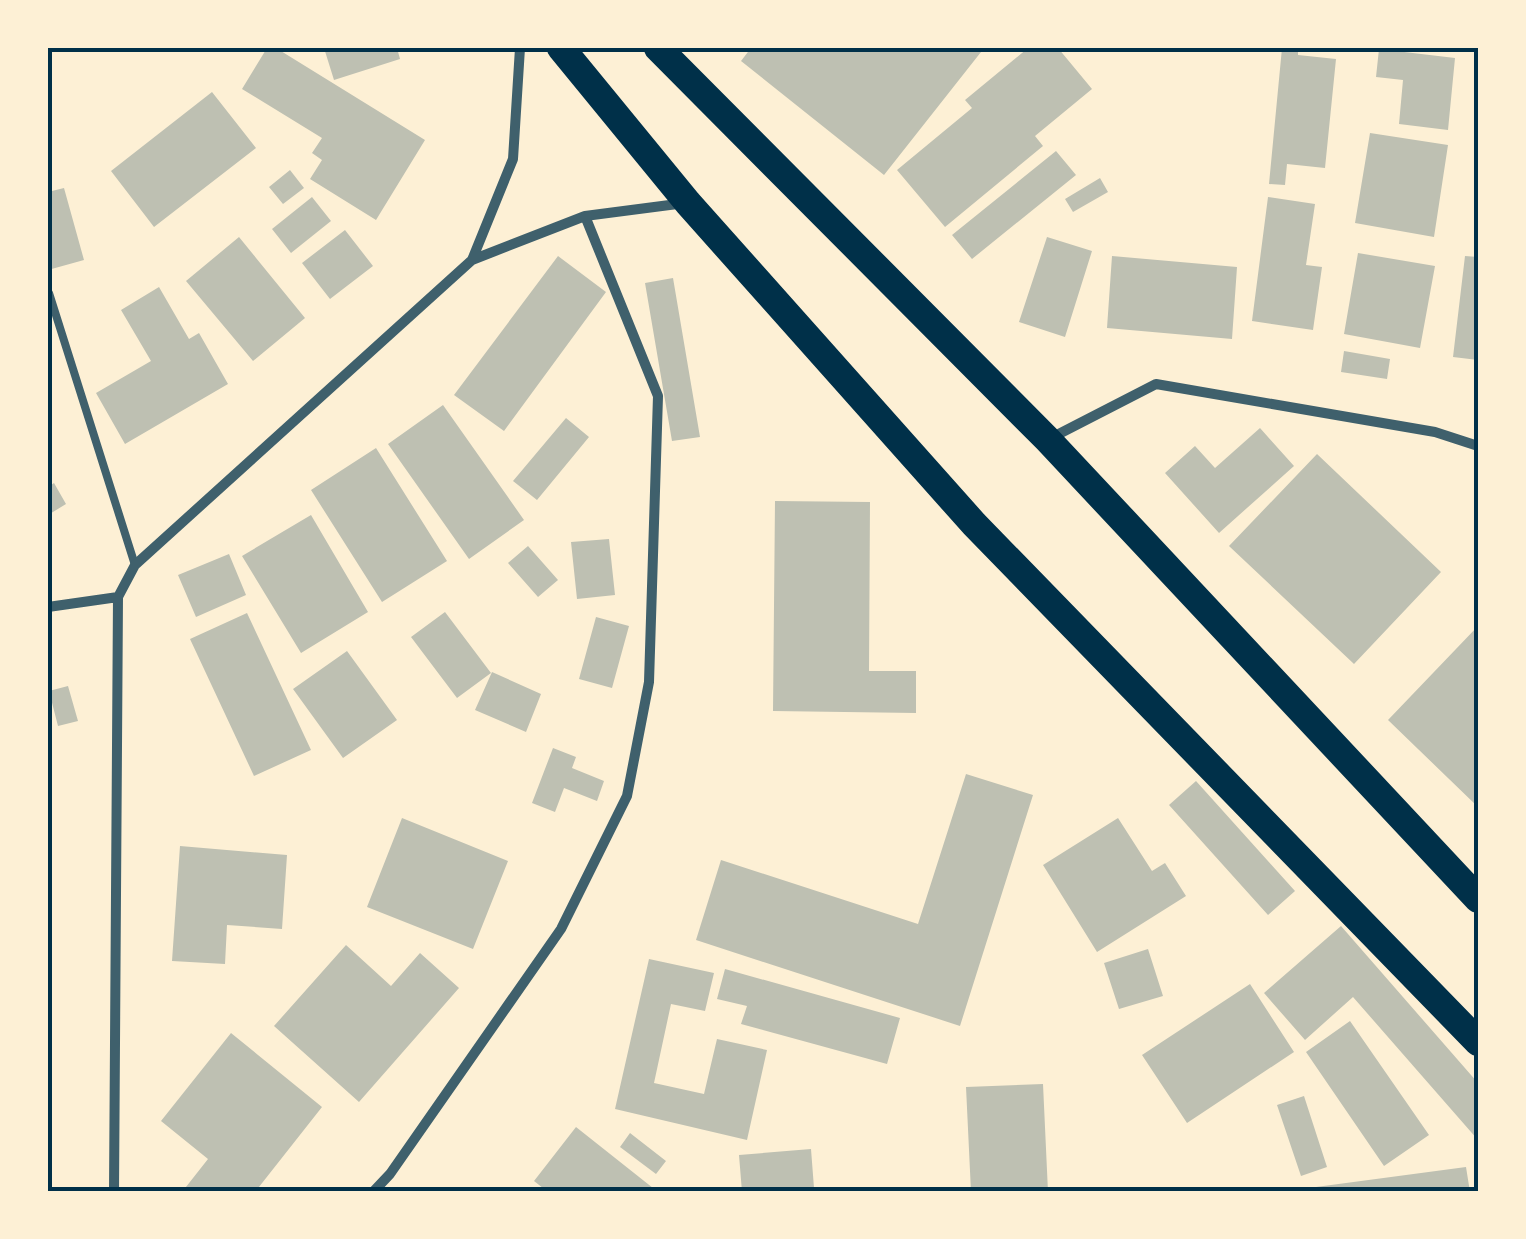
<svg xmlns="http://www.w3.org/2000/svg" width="1526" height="1239" viewBox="0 0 1526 1239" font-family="'PT Serif',serif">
	<rect width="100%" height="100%" fill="#fdf0d5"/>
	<path fill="#bec0b2" d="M 267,48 L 276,48 L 425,140 L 376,220 L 310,179 L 322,160 L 312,153 L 322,138 L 242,89 Z
		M 324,48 L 397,48 L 400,59 L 334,80 Z
		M 751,48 L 976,48 L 981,52 L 884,175 L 741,61 Z
		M 1028,48 L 1058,48 L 1092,89 L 1035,136 L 1043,146 L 945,227 L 897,170 L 972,108 L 965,100 Z
		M 1282,48 L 1298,48 L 1298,55 L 1336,59 L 1325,168 L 1287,164 L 1285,185 L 1269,184 Z
		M 1379,49 L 1455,58 L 1448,130 L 1399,124 L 1403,80 L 1376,77 Z
		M 212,92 L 256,148 L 154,227 L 111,171 Z
		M 1370,133 L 1448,145 L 1434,237 L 1355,223 Z
		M 1056,151 L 1076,175 L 972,259 L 952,235 Z
		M 290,170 L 304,188 L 283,204 L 269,187 Z
		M 1100,178 L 1108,192 L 1073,212 L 1065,199 Z
		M 64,188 L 84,260 L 48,270 L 48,192 Z
		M 312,197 L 331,221 L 291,253 L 272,229 Z
		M 1268,197 L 1315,204 L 1306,265 L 1322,267 L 1313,330 L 1252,321 Z
		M 345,230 L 373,266 L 330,299 L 302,263 Z
		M 239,237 L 305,318 L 253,361 L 186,281 Z
		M 1047,237 L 1092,251 L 1065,337 L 1019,322 Z
		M 1358,253 L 1435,266 L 1420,348 L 1344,334 Z
		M 558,256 L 606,292 L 504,431 L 454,395 Z
		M 1112,256 L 1237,267 L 1232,339 L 1107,328 Z
		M 1465,256 L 1478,257 L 1478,360 L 1453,357 Z
		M 673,278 L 700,437 L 672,441 L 645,283 Z
		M 159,287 L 189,339 L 199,333 L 228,384 L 125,444 L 96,393 L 151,361 L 121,310 Z
		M 1344,351 L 1390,359 L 1387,379 L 1341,372 Z
		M 443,405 L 524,520 L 469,559 L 388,444 Z
		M 566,418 L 589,437 L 537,500 L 513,481 Z
		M 1260,428 L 1294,466 L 1219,533 L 1165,473 L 1195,446 L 1215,468 Z
		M 376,448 L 447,561 L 382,602 L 311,490 Z
		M 1317,454 L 1441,572 L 1354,664 L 1229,546 Z
		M 54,483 L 66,504 L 48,515 L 48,487 Z
		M 775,501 L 870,502 L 869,671 L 916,671 L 916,713 L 773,711 Z
		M 311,515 L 368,612 L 301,653 L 242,556 Z
		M 609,539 L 615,595 L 577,599 L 571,542 Z
		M 528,546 L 558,580 L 538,597 L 508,563 Z
		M 229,554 L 246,595 L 196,617 L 178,575 Z
		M 445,612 L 491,673 L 457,698 L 411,637 Z
		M 247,613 L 311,750 L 254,776 L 190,639 Z
		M 596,617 L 629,626 L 612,688 L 579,679 Z
		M 1478,626 L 1478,807 L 1388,720 Z
		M 347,651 L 397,720 L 343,758 L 293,689 Z
		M 492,672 L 541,694 L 526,732 L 475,710 Z
		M 68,686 L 78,721 L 58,726 L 49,691 Z
		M 553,748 L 576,757 L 572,768 L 604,781 L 597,801 L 564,788 L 555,812 L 532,803 Z
		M 966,774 L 1033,795 L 960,1026 L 696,940 L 721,860 L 918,924 Z
		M 1196,781 L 1295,891 L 1268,915 L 1169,805 Z
		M 402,818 L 508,861 L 473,949 L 367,907 Z
		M 1118,818 L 1152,871 L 1165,863 L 1186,896 L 1097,952 L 1043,865 Z
		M 180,846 L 287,855 L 282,929 L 227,925 L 225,964 L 172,961 Z
		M 1341,926 L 1478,1083 L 1478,1140 L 1353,997 L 1305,1040 L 1264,993 Z
		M 346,945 L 391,986 L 420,953 L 459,988 L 359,1102 L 274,1026 Z
		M 1148,949 L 1163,996 L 1119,1009 L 1104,963 Z
		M 649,959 L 714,973 L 705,1011 L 671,1004 L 654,1083 L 704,1094 L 717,1039 L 767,1050 L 747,1140 L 615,1109 Z
		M 725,969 L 900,1018 L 887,1064 L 741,1024 L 747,1006 L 717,999 Z
		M 1250,984 L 1294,1052 L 1187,1123 L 1142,1055 Z
		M 1350,1021 L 1429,1135 L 1384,1166 L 1306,1052 Z
		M 231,1033 L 322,1107 L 255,1192 L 182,1192 L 208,1159 L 161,1121 Z
		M 1043,1084 L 1048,1192 L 971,1192 L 966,1087 Z
		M 1304,1096 L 1327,1167 L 1301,1176 L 1277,1105 Z
		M 576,1127 L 658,1192 L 548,1192 L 534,1181 Z
		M 630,1133 L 666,1161 L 656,1174 L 620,1147 Z
		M 811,1149 L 814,1188 L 742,1192 L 739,1155 Z
		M 1466,1167 L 1470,1192 L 1302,1192 L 1301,1189 Z"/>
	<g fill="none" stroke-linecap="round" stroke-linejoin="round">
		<path stroke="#3f606c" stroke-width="8" d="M 49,293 L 135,565"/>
		<path stroke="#3f606c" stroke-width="10" d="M 472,260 L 513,159 L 520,48
			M 1049,439 L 1156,384 L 1435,432 L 1478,446
			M 48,607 L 118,597 L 135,565 L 472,260 L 585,216 L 685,203
			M 114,1192 L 118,597
			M 373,1192 L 390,1174 L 561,929 L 627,796 L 649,682 L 658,396 L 585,216"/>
		<path stroke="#003049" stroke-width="28" d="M 561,48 L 688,203 L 974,524 L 1478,1042
			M 658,48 L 1048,440 L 1478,899"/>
	</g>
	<rect width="1526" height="1239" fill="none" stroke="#fdf0d5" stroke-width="100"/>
	<rect x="50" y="50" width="1426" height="1139" fill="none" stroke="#003049" stroke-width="4"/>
</svg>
